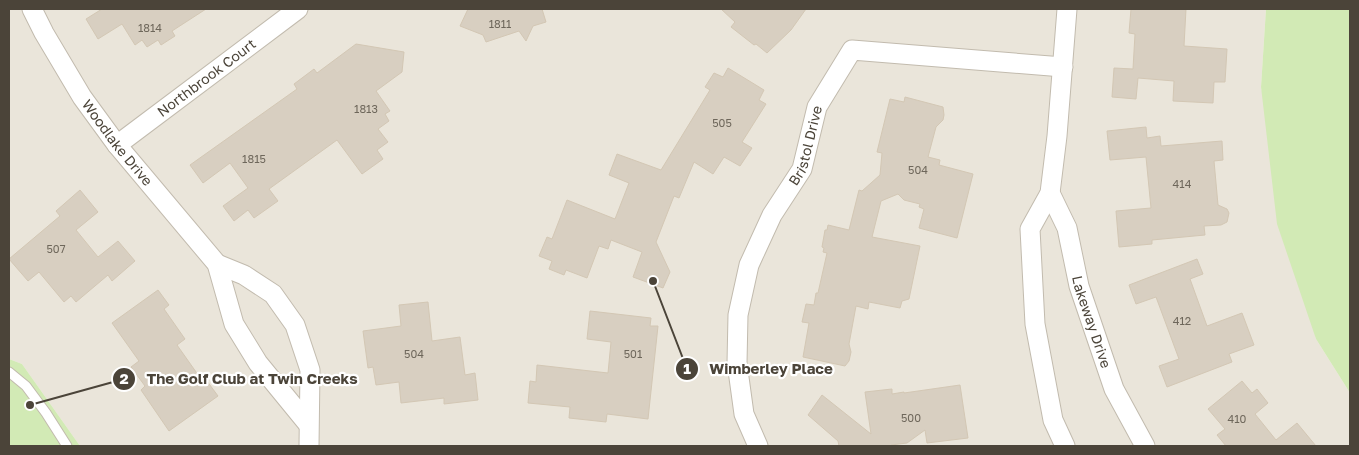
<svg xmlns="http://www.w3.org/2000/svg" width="1359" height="455" viewBox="0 0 1359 455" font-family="'Golos Text',sans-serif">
	<rect width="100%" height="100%" fill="#f6f3ec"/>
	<path fill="#eae5da" d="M 9,9 L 1266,9 L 1261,87 L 1316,339 L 1350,393 L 1350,446 L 80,446 L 22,364 L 9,359 Z"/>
	<path fill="#d2eab5" d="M 1266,9 L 1350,9 L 1350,393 L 1316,339 L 1277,224 L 1261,87 Z
		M 9,359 L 22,364 L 80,446 L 9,446 Z"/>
	<path fill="#d8cfc1" stroke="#d3c7b4" d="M 102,9 L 206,9 L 172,31 L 175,36 L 161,45 L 158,40 L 147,47 L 142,40 L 135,45 L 122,24 L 98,39 L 86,19 Z
		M 468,9 L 542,9 L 546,22 L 533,26 L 526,41 L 519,31 L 486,42 L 483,35 L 460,26 Z
		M 721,9 L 806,9 L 791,30 L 767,53 L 756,44 L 754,45 L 731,27 L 735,22 Z
		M 1131,9 L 1186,9 L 1184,46 L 1227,49 L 1225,82 L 1214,82 L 1213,103 L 1173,101 L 1174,81 L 1138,78 L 1136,99 L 1112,97 L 1114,68 L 1133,69 L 1135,34 L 1129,33 Z
		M 356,44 L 404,52 L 402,72 L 376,91 L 390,111 L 385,114 L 389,121 L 378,129 L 388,142 L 377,150 L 383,159 L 362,174 L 337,140 L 269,189 L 278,201 L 254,218 L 248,210 L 234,221 L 223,206 L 248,188 L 230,163 L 203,183 L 190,165 L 297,89 L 294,84 L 314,69 L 317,73 Z
		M 728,68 L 764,90 L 759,100 L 766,104 L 742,142 L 752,148 L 740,166 L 724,157 L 713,174 L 694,162 L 679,198 L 674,196 L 656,242 L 670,272 L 663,288 L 633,277 L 642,252 L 611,240 L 608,249 L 599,246 L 587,278 L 566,270 L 564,275 L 549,269 L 552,261 L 539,256 L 547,237 L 552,239 L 567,200 L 615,219 L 629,183 L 609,175 L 617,154 L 661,170 L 710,90 L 705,87 L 714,73 L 723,77 Z
		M 905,97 L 943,107 L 944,115 L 943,120 L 936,127 L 928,157 L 940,160 L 939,165 L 973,174 L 957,238 L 919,228 L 924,209 L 919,207 L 920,204 L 904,200 L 898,194 L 881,201 L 872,237 L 920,246 L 909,299 L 902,301 L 900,308 L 869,302 L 868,309 L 856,306 L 849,344 L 851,352 L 849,361 L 845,366 L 803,357 L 809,323 L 802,322 L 806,304 L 814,305 L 816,293 L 818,293 L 827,253 L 823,252 L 824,248 L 822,247 L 825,230 L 827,230 L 828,225 L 849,230 L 859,190 L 862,191 L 880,175 L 882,153 L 877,152 L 890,99 L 904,102 Z
		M 1146,127 L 1147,138 L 1160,136 L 1161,146 L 1222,141 L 1223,160 L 1214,161 L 1218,205 L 1227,209 L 1229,213 L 1227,222 L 1221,225 L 1204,226 L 1205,235 L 1152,240 L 1152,244 L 1119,247 L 1116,211 L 1151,208 L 1146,157 L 1110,160 L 1107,131 Z
		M 80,190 L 98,212 L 76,230 L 98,257 L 118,241 L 135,261 L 112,281 L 108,275 L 76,302 L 71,296 L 64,302 L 39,272 L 28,281 L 9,259 L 60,216 L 56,211 Z
		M 1197,259 L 1203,274 L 1190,279 L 1207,326 L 1242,313 L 1254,345 L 1229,354 L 1232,362 L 1167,387 L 1159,366 L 1179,359 L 1156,297 L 1136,304 L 1129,285 Z
		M 158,290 L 169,305 L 164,309 L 185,339 L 177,345 L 201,379 L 204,377 L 218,396 L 169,431 L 141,390 L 145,386 L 131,367 L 139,361 L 112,323 Z
		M 428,302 L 432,341 L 460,337 L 465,375 L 475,373 L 478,400 L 444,404 L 444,398 L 401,403 L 399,382 L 376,385 L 373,367 L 368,368 L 363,331 L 401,326 L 399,305 Z
		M 590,311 L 651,318 L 650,326 L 658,326 L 648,419 L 607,414 L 606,422 L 569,418 L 570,407 L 528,403 L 530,381 L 536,382 L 537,365 L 608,373 L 611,342 L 587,339 Z
		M 1242,381 L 1252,393 L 1257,389 L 1268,403 L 1255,414 L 1276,440 L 1297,423 L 1316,446 L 1226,446 L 1217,435 L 1225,429 L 1208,409 Z
		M 960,385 L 968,438 L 927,443 L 925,430 L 907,443 L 891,445 L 891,446 L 839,446 L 838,441 L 808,415 L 822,395 L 871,434 L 865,392 L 892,389 L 892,394 L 904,392 L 904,393 Z"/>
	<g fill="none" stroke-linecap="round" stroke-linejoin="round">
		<defs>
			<path id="lane" d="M 9,372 L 26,386 L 46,413 L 67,446"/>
			<g id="street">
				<path id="s1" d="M 32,9 L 44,33 L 82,97 L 117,145 L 217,264 L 234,324 L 258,363 L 308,424"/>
				<path id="s2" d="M 117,145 L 298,9"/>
				<path id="s3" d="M 1050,193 L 1067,228 L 1079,286 L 1114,389 L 1145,446"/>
				<path d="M 217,264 L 244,275 L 273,294 L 295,325 L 310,370 L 309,446"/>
				<path id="s4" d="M 758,446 L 744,414 L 737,363 L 738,315 L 749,265 L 772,215 L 802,169 L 817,107 L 852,50 L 1063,67"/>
				<path d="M 1065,446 L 1053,420 L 1035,324 L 1030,229 L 1050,193 L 1057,136 L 1067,9"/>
			</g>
		</defs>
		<use href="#lane" stroke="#c2bbae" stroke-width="11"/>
		<use href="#street" stroke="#c2bbae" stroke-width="21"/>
		<use href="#lane" stroke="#fff" stroke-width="9"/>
		<use href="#street" stroke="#fff" stroke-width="19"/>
	</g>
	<g text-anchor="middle" stroke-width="4.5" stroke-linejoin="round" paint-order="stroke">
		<g font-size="11" fill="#6e675b">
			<text x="500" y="28">1811</text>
			<text x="150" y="32">1814</text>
			<text x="366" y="113">1813</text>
			<text x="722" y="127">505</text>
			<text x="254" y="163">1815</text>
			<text x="918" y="174">504</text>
			<text x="1182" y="188">414</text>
			<text x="56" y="253">507</text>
			<text x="1182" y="325">412</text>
			<text x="414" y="358">504</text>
			<text x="633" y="358">501</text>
			<text x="911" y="422">500</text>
			<text x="1237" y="423">410</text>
		</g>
		<g font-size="14" fill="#4b4439" stroke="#fff">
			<text dy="5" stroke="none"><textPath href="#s2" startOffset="112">Northbrook Court</textPath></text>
			<text dy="5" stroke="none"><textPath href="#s1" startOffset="159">Woodlake Drive</textPath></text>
			<text dy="5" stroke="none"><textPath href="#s4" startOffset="319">Bristol Drive</textPath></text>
			<text dy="5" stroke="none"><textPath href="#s3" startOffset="136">Lakeway Drive</textPath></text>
		</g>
	</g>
	<path fill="none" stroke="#4b4439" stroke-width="2" d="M653 281L687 369M30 405L124 379"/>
	<g fill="#4b4439" stroke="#fff" stroke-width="2">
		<circle cx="653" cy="281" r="5"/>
		<circle cx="30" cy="405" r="5"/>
		<circle cx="687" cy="369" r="12"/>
		<circle cx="124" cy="379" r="12"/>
	</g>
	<g font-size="15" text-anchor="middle" font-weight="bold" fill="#fff">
		<text x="687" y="374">1</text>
		<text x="124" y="384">2</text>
	</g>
	<g font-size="15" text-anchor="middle" font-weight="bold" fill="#4b4439" stroke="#fff" stroke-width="4.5" stroke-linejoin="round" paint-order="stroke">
		<text x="771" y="374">Wimberley Place</text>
		<text x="252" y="384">The Golf Club at Twin Creeks</text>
	</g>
	<rect width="1359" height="455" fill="none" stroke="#4b4439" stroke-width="20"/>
</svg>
